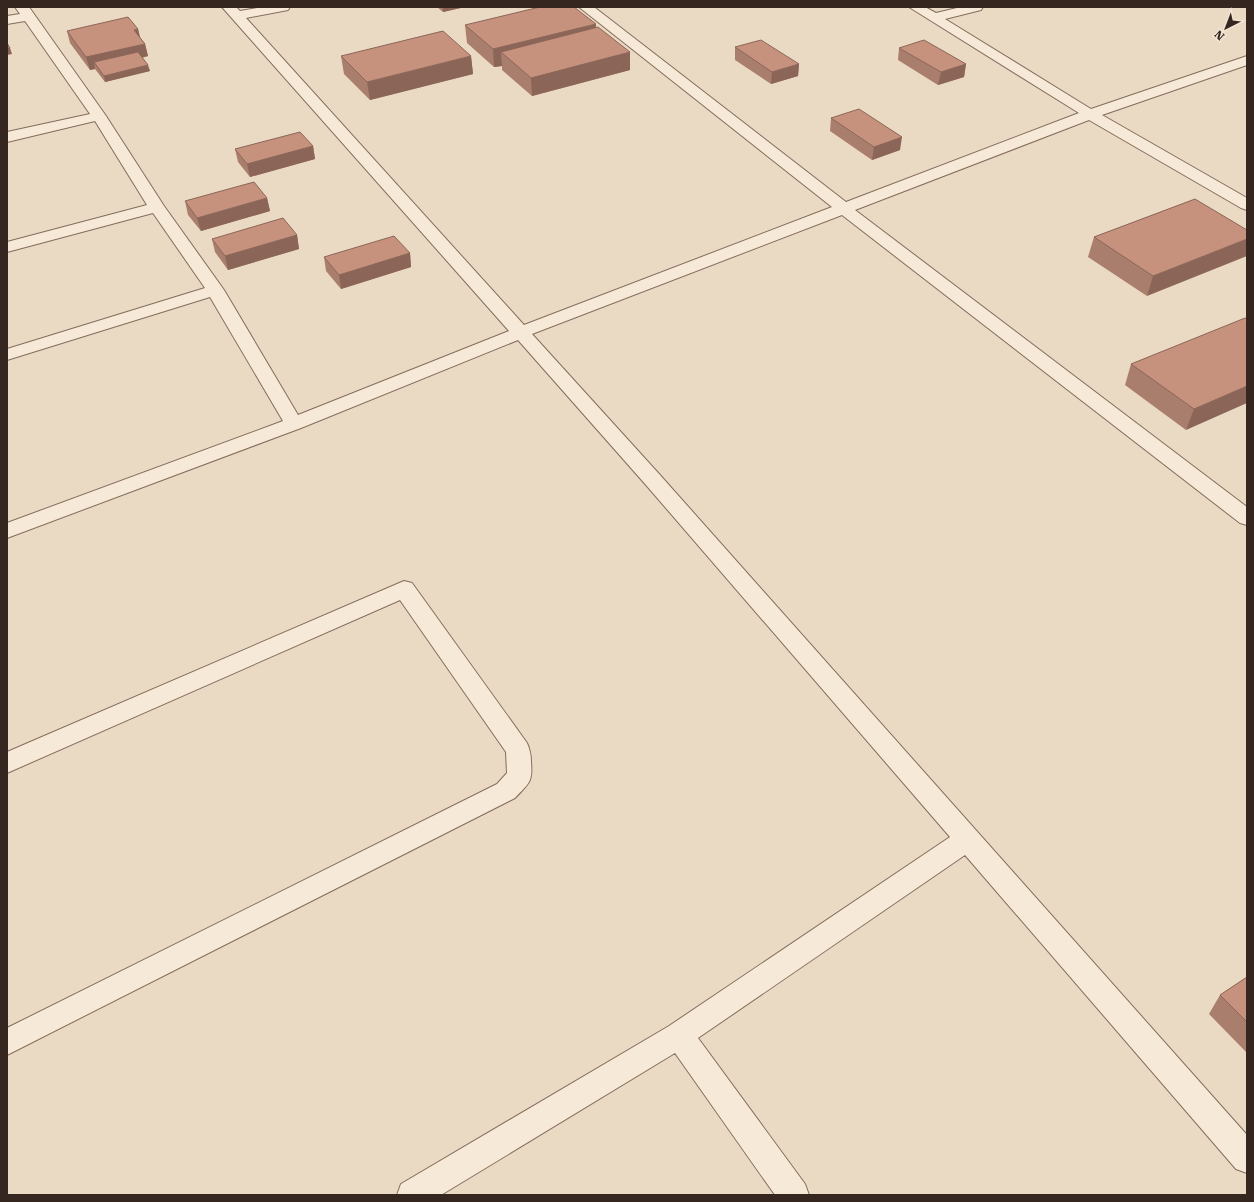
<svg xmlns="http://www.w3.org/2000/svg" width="1254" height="1202" viewBox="0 0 1254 1202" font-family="'Roboto Serif',serif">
	<rect width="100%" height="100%" fill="#eadac4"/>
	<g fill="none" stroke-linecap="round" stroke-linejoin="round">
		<defs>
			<path id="street" d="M 15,7 L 29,7 L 106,116 L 164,206 L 224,290 L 298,415 L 509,331 L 222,7 L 236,7 L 240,11 L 263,7 L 290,7 L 288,10 L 246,18 L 524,325 L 832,207 L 579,7 L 594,7 L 846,202 L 1079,113 L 909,7 L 925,7 L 936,13 L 961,7 L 983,7 L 981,10 L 945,19 L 1091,109 L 1247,56 L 1247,65 L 1102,115 L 1247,198 L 1247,210 L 1241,208 L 1089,120 L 855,210 L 1247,507 L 1247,525 L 1240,523 L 842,215 L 532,334 L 660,475 L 1247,1135 L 1247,1173 L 1236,1169 L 965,855 L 698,1038 L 805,1184 L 809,1195 L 775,1195 L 675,1053 L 441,1195 L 397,1195 L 401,1184 L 669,1026 L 950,837 L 646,485 L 518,340 L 301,428 L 7,538 L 7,523 L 283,421 L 210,297 L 7,360 L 7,349 L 205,288 L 153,213 L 7,252 L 7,242 L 147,205 L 95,121 L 7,142 L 7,132 L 90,114 L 25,21 L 7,24 L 7,16 L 20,14 Z
				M 404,581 L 412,583 L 527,743 C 530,750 531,755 531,762 C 533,783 528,784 515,798 L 7,1055 L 7,1028 L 497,784 L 507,773 L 506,752 L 400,600 L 7,773 L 7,752 Z"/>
		</defs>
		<use href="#street" stroke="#846c5c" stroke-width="2"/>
		<use href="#street" fill="#f6e9d7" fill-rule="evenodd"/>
	</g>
	<path fill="#aa7e6c" d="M 437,7 L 465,7 L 443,12 Z
		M 465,25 L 596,28 L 630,70 L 532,96 L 502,70 L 502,66 L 494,67 L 467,43 Z
		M 138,29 L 140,38 L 145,44 L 148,56 L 142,58 L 150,71 L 105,82 L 95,69 L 90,70 L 70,43 L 67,31 Z
		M 735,47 L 799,64 L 798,76 L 771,84 L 735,60 Z
		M 899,48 L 966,64 L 964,77 L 938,85 L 898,60 Z
		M 341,56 L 471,56 L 473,74 L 370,100 L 344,74 Z
		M 831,118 L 900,150 L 872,160 L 830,131 Z
		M 313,146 L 315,159 L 250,177 L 238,162 L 235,149 Z
		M 267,198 L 270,211 L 201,231 L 188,215 L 185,201 Z
		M 1195,199 L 1147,296 L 1088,257 L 1094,237 Z
		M 297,235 L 299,249 L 228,270 L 215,252 L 212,239 Z
		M 410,253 L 411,267 L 341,289 L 326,271 L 324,257 Z
		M 1247,319 L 1186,430 L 1125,385 L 1131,364 Z
		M 1247,977 L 1247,1053 L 1209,1014 L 1220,995 Z"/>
	<path fill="#8b6658" d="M 443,7 L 465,7 L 443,12 Z
		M 596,24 L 596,42 L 501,52 L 502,66 L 494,67 L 493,49 Z
		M 138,29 L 141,41 L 134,30 Z
		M 145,44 L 148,56 L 98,68 L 94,62 L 95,69 L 90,70 L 86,57 Z
		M 7,48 L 10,48 L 12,54 L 7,55 Z
		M 630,52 L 630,70 L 532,96 L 531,78 Z
		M 471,56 L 473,74 L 370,100 L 367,82 Z
		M 799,64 L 798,76 L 771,84 L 772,72 Z
		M 966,64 L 964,77 L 938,85 L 941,72 Z
		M 148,65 L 150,71 L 105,82 L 104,76 Z
		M 902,137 L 900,150 L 872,160 L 874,147 Z
		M 313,146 L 315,159 L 250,177 L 247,164 Z
		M 267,198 L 270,211 L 201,231 L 197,218 Z
		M 297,235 L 299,249 L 228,270 L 225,256 Z
		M 1247,239 L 1247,256 L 1147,296 L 1153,276 Z
		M 410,253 L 411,267 L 341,289 L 339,275 Z
		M 1247,386 L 1247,403 L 1186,430 L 1194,409 Z"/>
	<path fill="#c6927d" stroke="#8b6658" d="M 540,7 L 574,7 L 596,24 L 493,49 L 465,25 Z
		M 128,17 L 138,29 L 134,30 L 145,44 L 86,57 L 67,31 Z
		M 598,27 L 630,52 L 531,78 L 501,52 Z
		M 443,31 L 471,56 L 367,82 L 341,56 Z
		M 761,40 L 799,64 L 772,72 L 735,47 Z
		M 924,40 L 966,64 L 941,72 L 899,48 Z
		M 7,43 L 10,48 L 7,48 Z
		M 138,52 L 148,65 L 104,76 L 94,62 Z
		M 859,109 L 902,137 L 874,147 L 831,118 Z
		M 300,132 L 313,146 L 247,164 L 235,149 Z
		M 254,182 L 267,198 L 197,218 L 185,201 Z
		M 1195,199 L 1247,230 L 1247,239 L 1153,276 L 1094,237 Z
		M 283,218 L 297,235 L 225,256 L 212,239 Z
		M 394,236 L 410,253 L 339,275 L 324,257 Z
		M 1245,318 L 1247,319 L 1247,386 L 1194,409 L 1131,364 Z
		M 1247,977 L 1247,1022 L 1220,995 Z"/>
	<rect width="1254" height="1202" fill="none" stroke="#35271f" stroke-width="16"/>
	<g transform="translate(1226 28) rotate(222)" stroke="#f2e5d3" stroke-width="3" paint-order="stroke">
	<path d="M0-3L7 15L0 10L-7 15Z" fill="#35271f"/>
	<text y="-6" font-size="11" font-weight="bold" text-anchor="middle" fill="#35271f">N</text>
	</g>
</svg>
